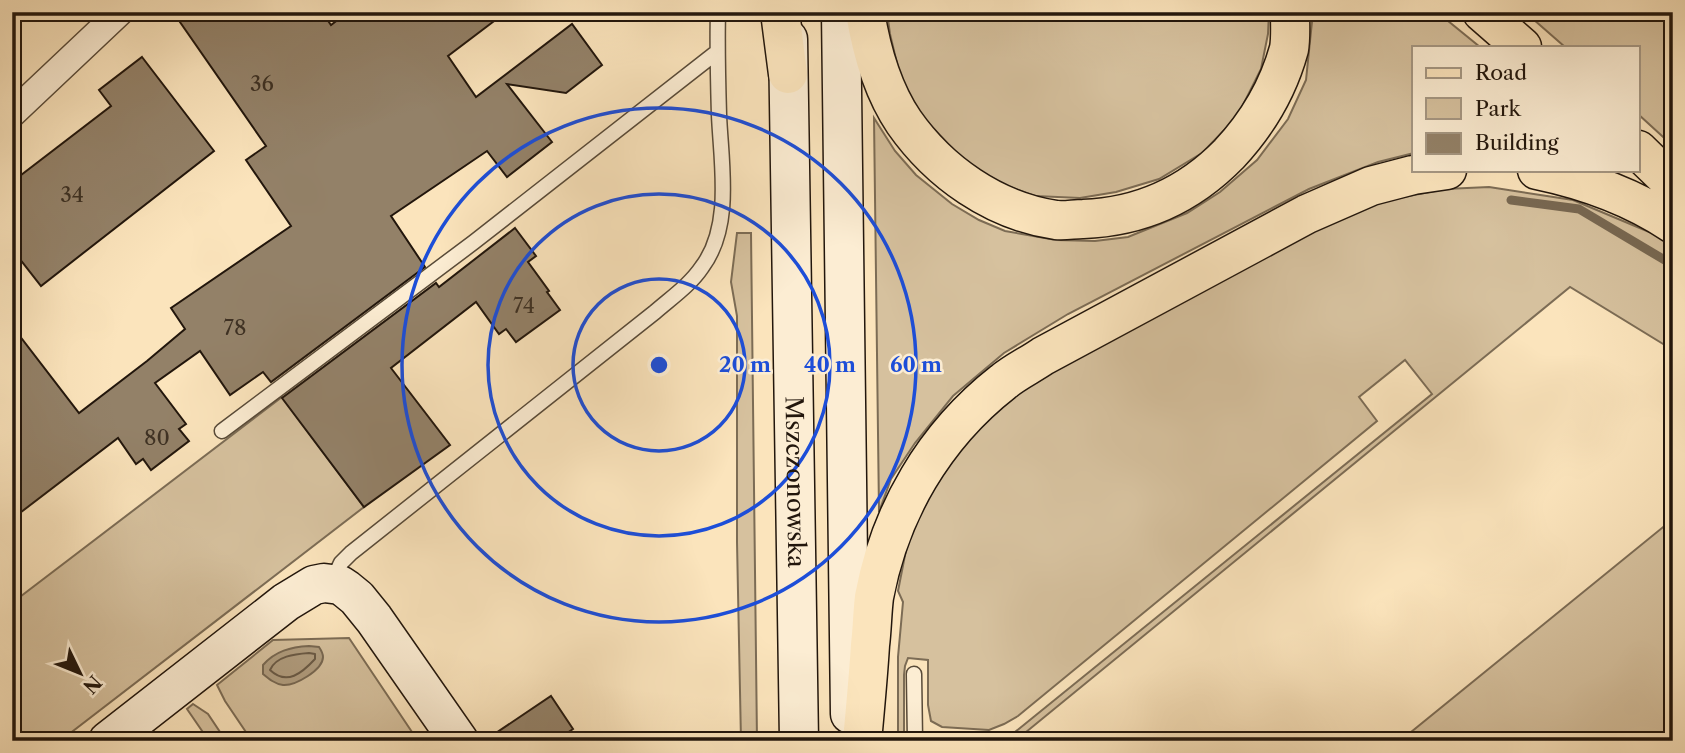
<svg xmlns="http://www.w3.org/2000/svg" width="1685" height="753" viewBox="0 0 1685 753" font-family="'Libre Caslon Text',serif">
	<rect width="100%" height="100%" fill="#fbe4bc"/>
	<filter id="stains"><feTurbulence type="fractalNoise" baseFrequency=".00286" numOctaves="4"/><feColorMatrix values="0 0 0 0 .2 0 0 0 0 .09 0 0 0 0 .02 0 0 0 .5 -.17"/></filter>
	<radialGradient id="worn" r=".72"><stop offset=".6" stop-color="#630" stop-opacity="0"/><stop offset="1" stop-color="#630" stop-opacity=".3"/></radialGradient>
	<path fill="#d6c19e" stroke="#7c6c55" stroke-width="2" d="M 887,12 L 1269,12 L 1268,34 L 1261,69 L 1237,117 L 1202,153 L 1159,179 L 1116,192 L 1080,198 L 1035,196 L 999,183 L 966,163 L 920,114 L 900,76 L 890,34 Z
		M 1313,12 L 1437,12 L 1480,47 L 1414,47 L 1414,153 L 1378,162 L 1309,189 L 1068,314 L 1004,353 L 953,396 L 915,443 L 891,479 L 879,512 L 874,118 L 895,151 L 916,175 L 952,204 L 979,220 L 1005,231 L 1056,240 L 1095,241 L 1128,237 L 1187,213 L 1220,192 L 1257,160 L 1288,119 L 1306,80 Z
		M 1525,12 L 1673,12 L 1673,146 L 1638,114 L 1638,47 L 1565,47 Z
		M 1489,187 L 1573,200 L 1654,234 L 1673,247 L 1673,350 L 1570,287 L 1015,741 L 1004,741 L 1432,394 L 1405,360 L 1359,397 L 1377,421 L 1018,716 L 1004,724 L 989,730 L 942,727 L 931,721 L 928,705 L 928,660 L 908,658 L 905,666 L 904,675 L 904,741 L 898,741 L 898,657 L 903,602 L 898,591 L 907,545 L 925,501 L 956,451 L 1006,402 L 1061,362 L 1317,226 L 1383,201 L 1445,189 Z
		M 737,233 L 751,233 L 757,741 L 741,741 L 737,542 L 737,316 L 731,282 Z
		M 282,397 L 364,507 L 60,741 L 12,741 L 12,603 Z
		M 1673,519 L 1673,741 L 1400,741 Z
		M 349,638 L 418,741 L 252,741 L 225,701 L 217,685 L 273,640 Z
		M 193,704 L 208,714 L 226,741 L 209,741 L 187,709 Z"/>
	<path fill="#b19e80" stroke="#786852" stroke-width="2" d="M 309,646 L 319,647 C 321,650 323,653 323,657 C 323,670 295,686 283,685 C 275,684 269,679 263,674 L 263,665 C 275,651 291,647 309,646 Z"/>
	<g fill="none" stroke-linecap="round" stroke-linejoin="round">
		<path stroke="#6a5a46" stroke-width="2" d="M 309,653 L 315,654 L 315,659 C 302,673 287,686 270,670 C 276,656 295,654 309,653 Z"/>
		<path stroke="#786852" stroke-width="9" d="M 1511,200 L 1579,209 L 1673,265"/>
	</g>
	<path fill="#938168" stroke="#22160c" stroke-width="2" d="M 173,12 L 322,12 L 331,25 L 348,12 L 506,12 L 448,56 L 476,97 L 572,24 L 602,65 L 566,93 L 507,84 L 552,142 L 507,177 L 487,151 L 391,216 L 425,267 L 271,382 L 263,372 L 230,395 L 200,351 L 155,383 L 186,424 L 179,429 L 189,441 L 151,470 L 143,459 L 136,464 L 118,438 L 12,519 L 12,326 L 79,413 L 147,361 L 185,329 L 171,308 L 291,226 L 246,160 L 266,146 Z
		M 142,57 L 214,151 L 41,286 L 12,249 L 12,182 L 111,106 L 99,90 Z
		M 515,228 L 536,256 L 528,262 L 549,291 L 547,292 L 560,310 L 516,342 L 506,329 L 499,334 L 476,302 L 391,368 L 450,445 L 364,507 L 282,398 L 436,283 L 439,287 Z
		M 551,696 L 573,729 L 555,741 L 484,741 Z"/>
	<g fill="none" stroke-linecap="round" stroke-linejoin="round">
		<defs>
			<path id="lane" d="M 222,431 L 474,242 L 717,52
				M 332,582 L 341,563 L 351,553 L 655,312 C 671,298 690,285 702,267 C 733,226 721,163 719,115 C 718,81 717,47 718,12
				M 914,674 L 915,741"/>
			<path id="street" d="M 12,114 L 120,12"/>
			<g id="secondary">
				<path d="M 841,12 L 850,714"/>
				<path id="s1" d="M 788,39 L 799,741"/>
				<path d="M 108,741 L 286,602 L 314,585 L 324,583 L 340,585 L 346,589 L 357,598 L 374,619 L 459,741"/>
			</g>
			<path id="primary" d="M 780,12 L 788,74
				M 865,12 C 871,49 883,91 904,122 C 939,172 994,211 1056,220 C 1065,221 1074,219 1083,219 C 1140,217 1189,195 1229,154 C 1257,124 1278,89 1289,49 C 1291,38 1290,24 1290,12"/>
			<path id="highway" d="M 1482,12 L 1522,47
				M 1638,150 L 1673,184
				M 1537,170 C 1585,180 1631,196 1673,224
				M 862,741 C 865,709 868,677 870,645 C 872,629 872,613 874,597 C 890,512 934,436 1003,382 C 1015,372 1030,365 1043,356 L 1307,214 L 1371,186 L 1413,175 L 1447,170"/>
		</defs>
		<use href="#lane" stroke="#584a38" stroke-width="17"/>
		<use href="#street" stroke="#584a38" stroke-width="29"/>
		<use href="#secondary" stroke="#22160c" stroke-width="41"/>
		<use href="#primary" stroke="#22160c" stroke-width="41"/>
		<use href="#highway" stroke="#22160c" stroke-width="41"/>
		<use href="#lane" stroke="#fcedd3" stroke-width="14"/>
		<use href="#street" stroke="#fcedd3" stroke-width="26"/>
		<use href="#secondary" stroke="#fcedd3" stroke-width="38"/>
		<use href="#primary" stroke="#fbe4bc" stroke-width="38"/>
		<use href="#highway" stroke="#fbe4bc" stroke-width="38"/>
	</g>
	<g fill="none" stroke="#1d4ed8" stroke-width="3.5">
		<circle cx="659" cy="365" r="86"/>
		<circle cx="659" cy="365" r="171"/>
		<circle cx="659" cy="365" r="257"/>
	</g>
	<g text-anchor="middle" stroke-width="5" stroke-linejoin="round" paint-order="stroke">
		<g font-size="21" fill="#3e3123">
			<text x="262" y="91">36</text>
			<text x="72" y="202">34</text>
			<text x="524" y="313">74</text>
			<text x="235" y="335">78</text>
			<text x="157" y="445">80</text>
		</g>
		<g font-size="24" fill="#22160c" stroke="#fcedd3">
			<text dy="8" stroke="none"><textPath href="#s1" startOffset="443">Mszczonowska</textPath></text>
		</g>
	</g>
	<circle cx="659" cy="365" r="10" fill="#1d4ed8" stroke="#fcedd3" stroke-width="3.5"/>
	<g font-size="21" text-anchor="middle" font-weight="bold" fill="#1d4ed8" stroke="#fcedd3" stroke-width="5" stroke-linejoin="round" paint-order="stroke">
		<text x="745" y="372">20 m</text>
		<text x="830" y="372">40 m</text>
		<text x="916" y="372">60 m</text>
	</g>
	<rect width="1685" height="753" fill="none" stroke="#fbe4bc" stroke-width="42"/>
	<rect x="14" y="14" width="1657" height="725" fill="none" stroke="#22160c" stroke-width="3.5"/>
	<rect x="21" y="21" width="1643" height="711" fill="none" stroke="#22160c" stroke-width="2"/>
	<rect x="1412" y="46" width="228" height="126" fill="#fcedd3" stroke="#a59783" stroke-width="2"/>
	<rect x="1426" y="68" width="35" height="10" fill="#fbe4bc" stroke="#a59783" stroke-width="2"/>
	<text x="1475" y="80" font-size="21" fill="#22160c">Road</text>
	<rect x="1426" y="98" width="35" height="21" fill="#d6c19e" stroke="#a59783" stroke-width="2"/>
	<text x="1475" y="116" font-size="21" fill="#22160c">Park</text>
	<rect x="1426" y="133" width="35" height="21" fill="#938168" stroke="#a59783" stroke-width="2"/>
	<text x="1475" y="150" font-size="21" fill="#22160c">Building</text>
	<g transform="translate(80 673) rotate(133)" stroke="#fcedd3" stroke-width="5" paint-order="stroke">
	<path d="M0-5L12 26L0 18L-12 26Z" fill="#22160c"/>
	<text y="-10" font-size="19" font-weight="bold" text-anchor="middle" fill="#22160c">N</text>
	</g>
	<rect width="100%" height="100%" filter="url(#stains)"/>
	<rect width="100%" height="100%" fill="url(#worn)"/>
</svg>
